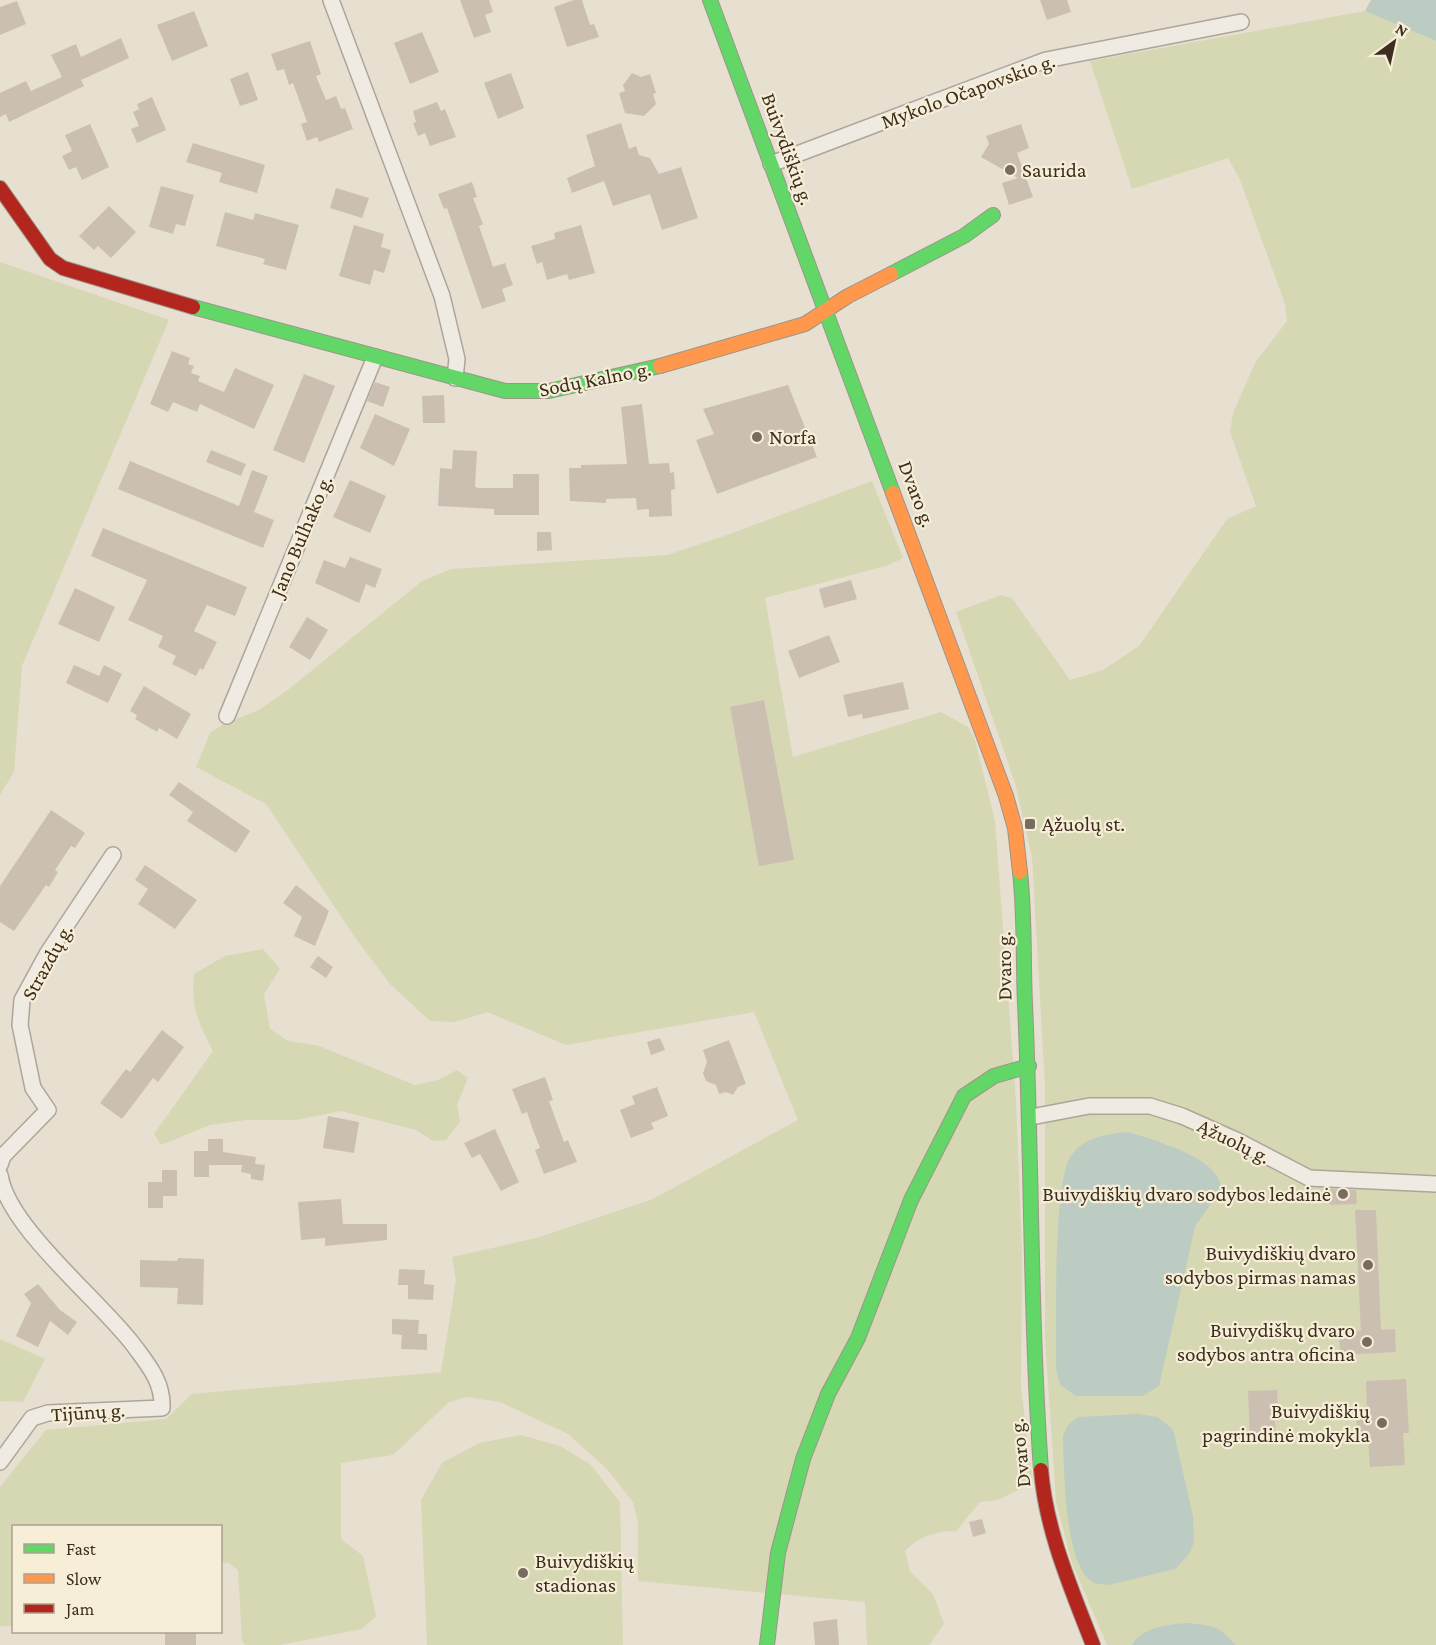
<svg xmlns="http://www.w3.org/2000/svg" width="1436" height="1645" viewBox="0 0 1436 1645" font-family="'Crimson Pro',serif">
	<rect width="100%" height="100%" fill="#e7e0d1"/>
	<path fill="#d6d7b3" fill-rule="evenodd" d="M 1365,11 L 1436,41 L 1436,1645 L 1107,1645 L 1072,1563 L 1056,1502 L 1045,1338 L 1045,1088 L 1032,857 L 1015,783 L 956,612 L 1001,595 L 1012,598 L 1070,680 L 1103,670 L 1139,646 L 1227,519 L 1256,506 L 1230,432 L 1233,413 L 1255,363 L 1287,321 L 1285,304 L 1240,180 L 1228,158 L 1132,189 L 1090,61 ZM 1128,1132 L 1169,1145 L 1199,1160 L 1216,1196 L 1195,1227 L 1188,1251 L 1072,1155 C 1089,1139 1106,1134 1128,1132 Z
		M 0,262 L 169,320 L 22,666 L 14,772 L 0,795 Z
		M 872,481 L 903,558 L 889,565 L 765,598 L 793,757 L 941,712 L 968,727 L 975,740 L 995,821 L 1016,1101 L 1022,1253 L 1021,1388 L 1033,1483 L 998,1500 L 980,1502 L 956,1531 C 934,1532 921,1535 905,1551 L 910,1571 L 933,1594 L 944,1624 L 929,1645 L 867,1645 L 865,1602 L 638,1581 L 638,1522 L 633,1502 L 607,1469 L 568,1434 L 500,1402 L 467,1397 L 449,1402 L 393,1455 L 341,1463 L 341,1539 L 363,1556 L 376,1616 L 362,1629 L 280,1645 L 245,1645 L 242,1641 L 238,1570 L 229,1563 L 221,1562 L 220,1526 L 14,1526 L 13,1626 L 0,1626 L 0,1487 L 46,1430 L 166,1419 L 192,1394 L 441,1372 L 456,1280 L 452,1257 L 536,1238 L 653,1199 L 798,1120 L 754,1012 L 566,1045 L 487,1012 L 455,1022 L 430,1021 L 390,984 L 354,936 L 266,804 L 196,767 L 210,733 L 223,724 L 259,710 L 289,689 L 422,581 L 451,569 L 667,555 L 730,534 Z
		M 263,949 L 280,969 L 264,994 L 270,1029 L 288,1041 L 319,1046 L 415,1085 L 438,1080 L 457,1070 L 468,1078 L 457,1105 L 460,1122 L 446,1140 L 433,1141 L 416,1130 L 341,1111 L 296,1120 L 247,1120 L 210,1125 L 161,1145 L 154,1134 L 213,1051 C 198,1021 191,1009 194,974 L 225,956 Z
		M 0,1339 L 45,1359 L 23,1402 L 0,1401 Z
		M 521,1435 L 560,1446 L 590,1464 L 620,1502 L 623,1645 L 427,1645 L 421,1500 L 442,1463 L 479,1443 Z"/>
	<path fill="#bcccc2" d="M 1371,0 L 1436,0 L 1436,41 L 1365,11 Z
		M 1128,1132 C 1152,1139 1223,1159 1221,1189 L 1195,1227 L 1159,1386 L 1143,1396 L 1076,1396 L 1060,1385 L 1056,1369 C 1057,1328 1052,1184 1071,1156 C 1083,1138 1108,1133 1128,1132 Z
		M 1138,1414 L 1157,1417 L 1173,1429 L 1193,1516 L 1194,1543 L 1189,1554 L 1175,1569 L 1109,1585 C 1103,1584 1096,1585 1091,1581 C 1064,1562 1064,1467 1063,1436 L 1067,1426 L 1078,1417 Z
		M 1186,1623 C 1210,1625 1220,1625 1235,1645 L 1132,1645 C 1142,1627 1167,1625 1186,1623 Z"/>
	<path fill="#cbbfb2" d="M 460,0 L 489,0 L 493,12 L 485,15 L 491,32 L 474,38 Z
		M 574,0 L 582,0 L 590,25 L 594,24 L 599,37 L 567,47 L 554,7 Z
		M 1040,0 L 1067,0 L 1071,12 L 1047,20 Z
		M 17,1 L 26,24 L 0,35 L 0,7 Z
		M 194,11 L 208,46 L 172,61 L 157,25 Z
		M 422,32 L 439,72 L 410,84 L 394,43 Z
		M 121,38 L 129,58 L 81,80 L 84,86 L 9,122 L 6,114 L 0,117 L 0,93 L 26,81 L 31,91 L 62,77 L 51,55 L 76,44 L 81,57 Z
		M 310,41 L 321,74 L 316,76 L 326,100 L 336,96 L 341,109 L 345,108 L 353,129 L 319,142 L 317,137 L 307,141 L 301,124 L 307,122 L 293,83 L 289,85 L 284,69 L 277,71 L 271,54 Z
		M 248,72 L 258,100 L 240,106 L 230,79 Z
		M 511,73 L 524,108 L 498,119 L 484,83 Z
		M 632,73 L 641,77 L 650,74 L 656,93 L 653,94 L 656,104 L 644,116 L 625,113 L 619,93 L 625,91 L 623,85 Z
		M 152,97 L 166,130 L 137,143 L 131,129 L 139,126 L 133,112 L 139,109 L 137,104 Z
		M 437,102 L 441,111 L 445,109 L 456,137 L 430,146 L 425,133 L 418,136 L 413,123 L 416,122 L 413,111 Z
		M 621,123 L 629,149 L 636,146 L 639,155 L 650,158 L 659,174 L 681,167 L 698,218 L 662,230 L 650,194 L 613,206 L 604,181 L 572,193 L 567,178 L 595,166 L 586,135 Z
		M 90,124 L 109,167 L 82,180 L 76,167 L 69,170 L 62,156 L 72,151 L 65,135 Z
		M 1021,124 L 1029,148 L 1017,153 L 1033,197 L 1009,205 L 1002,183 L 1018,178 L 981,157 L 989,144 L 986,136 Z
		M 193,143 L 265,165 L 257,193 L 219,182 L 222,173 L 186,162 Z
		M 472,182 L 477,197 L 473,198 L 483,224 L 479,226 L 493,267 L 505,263 L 513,285 L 502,289 L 506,301 L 482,309 L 447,208 L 444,209 L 438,194 Z
		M 161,186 L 194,195 L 185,226 L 176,224 L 173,234 L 149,227 Z
		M 336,188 L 369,198 L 362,218 L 330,208 Z
		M 109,206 L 136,232 L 111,258 L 98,246 L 94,250 L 79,236 Z
		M 225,212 L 253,220 L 255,213 L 299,225 L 286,270 L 263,264 L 265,259 L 216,246 Z
		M 354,225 L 384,234 L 381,247 L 391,250 L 384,273 L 374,270 L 370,285 L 339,276 Z
		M 581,225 L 595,273 L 569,280 L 567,274 L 547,280 L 542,262 L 537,264 L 531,246 L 555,239 L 554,233 Z
		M 172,351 L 190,358 L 188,364 L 194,366 L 191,373 L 200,376 L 198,381 L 224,392 L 235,368 L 274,385 L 254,429 L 200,404 L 197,412 L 173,402 L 168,412 L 150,404 Z
		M 304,374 L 335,386 L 304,463 L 273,450 Z
		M 375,382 L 390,387 L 383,407 L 367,401 Z
		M 788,385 L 817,457 L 717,494 L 696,440 L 714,434 L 703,409 Z
		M 444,395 L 445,423 L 423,423 L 422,396 Z
		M 642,404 L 649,464 L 669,463 L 670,473 L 674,472 L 675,489 L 671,490 L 672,516 L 649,517 L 649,509 L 637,510 L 636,498 L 606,499 L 606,503 L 570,501 L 569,468 L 581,468 L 581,465 L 627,464 L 621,407 Z
		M 375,414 L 410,429 L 394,466 L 360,448 Z
		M 211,450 L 246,464 L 241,476 L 206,462 Z
		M 453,450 L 477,451 L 475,487 L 479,488 L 513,488 L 513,474 L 539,474 L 539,515 L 494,515 L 494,509 L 438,506 L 440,468 L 452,469 Z
		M 130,461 L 239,506 L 252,470 L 268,476 L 254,512 L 274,520 L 263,548 L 118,489 Z
		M 350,480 L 386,496 L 370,533 L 333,517 Z
		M 103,528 L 247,587 L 235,616 L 207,605 L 194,631 L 217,642 L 203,670 L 200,668 L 196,676 L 172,664 L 176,656 L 158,647 L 163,636 L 128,620 L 147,580 L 91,556 Z
		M 537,532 L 551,532 L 552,550 L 537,551 Z
		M 350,557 L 382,569 L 375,588 L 366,584 L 359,603 L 315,583 L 324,560 L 345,568 Z
		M 851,580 L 857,599 L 824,608 L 819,589 Z
		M 75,588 L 115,607 L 99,642 L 58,624 Z
		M 307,617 L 328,630 L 310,660 L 289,647 Z
		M 829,635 L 840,662 L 799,678 L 788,651 Z
		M 74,665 L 99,676 L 104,665 L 122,674 L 108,703 L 66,683 Z
		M 903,682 L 909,709 L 863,719 L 862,714 L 848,717 L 843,695 Z
		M 144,686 L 191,714 L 177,739 L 159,728 L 157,732 L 135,719 L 137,715 L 130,711 Z
		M 764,700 L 794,860 L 759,866 L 730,707 Z
		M 179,782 L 250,831 L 236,853 L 187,821 L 193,812 L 169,795 Z
		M 51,810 L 85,833 L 75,848 L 71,846 L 55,870 L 58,872 L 49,887 L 46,885 L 14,931 L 0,922 L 0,886 Z
		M 145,865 L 197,900 L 175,929 L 138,904 L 148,889 L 135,880 Z
		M 296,885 L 329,911 L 315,946 L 294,936 L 302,917 L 283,903 Z
		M 318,956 L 333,967 L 326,978 L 310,967 Z
		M 162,1030 L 184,1047 L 158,1082 L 153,1078 L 122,1119 L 100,1103 L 126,1069 L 130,1072 Z
		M 660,1038 L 665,1050 L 651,1055 L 647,1042 Z
		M 729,1040 L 746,1084 L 738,1087 L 733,1095 L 726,1092 L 719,1094 L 716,1085 L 706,1081 L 703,1073 L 707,1062 L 703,1050 Z
		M 545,1077 L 553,1100 L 549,1101 L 564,1142 L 568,1140 L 577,1162 L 544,1174 L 535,1150 L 540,1148 L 533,1130 L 527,1112 L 522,1114 L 512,1089 Z
		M 657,1087 L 668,1116 L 651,1123 L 654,1129 L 631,1138 L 620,1110 L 635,1104 L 632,1096 Z
		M 328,1116 L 359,1122 L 354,1153 L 323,1148 Z
		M 495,1129 L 519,1182 L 501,1191 L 480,1154 L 472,1158 L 464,1143 Z
		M 208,1139 L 223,1139 L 223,1152 L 256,1157 L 255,1164 L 265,1165 L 263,1181 L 251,1179 L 251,1174 L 241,1172 L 242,1165 L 209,1165 L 209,1177 L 194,1177 L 194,1151 L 208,1151 Z
		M 162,1170 L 177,1170 L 177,1196 L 163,1196 L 163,1208 L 148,1208 L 148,1182 L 162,1182 Z
		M 1329,1189 L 1356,1190 L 1357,1204 L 1330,1205 Z
		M 341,1199 L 343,1224 L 387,1224 L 387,1240 L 325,1246 L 325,1238 L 301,1240 L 298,1202 Z
		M 1355,1210 L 1376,1210 L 1381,1330 L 1395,1329 L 1396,1352 L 1340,1355 L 1339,1332 L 1361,1331 Z
		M 178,1258 L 204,1259 L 203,1305 L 177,1304 L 178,1288 L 140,1287 L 140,1260 L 177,1261 Z
		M 399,1269 L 425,1270 L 424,1284 L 434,1285 L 433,1300 L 408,1299 L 408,1285 L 398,1285 Z
		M 38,1284 L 60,1310 L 77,1322 L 68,1335 L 50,1321 L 38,1347 L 16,1336 L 31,1303 L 24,1294 Z
		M 392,1319 L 419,1320 L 418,1334 L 427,1334 L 427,1350 L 401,1349 L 402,1335 L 392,1334 Z
		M 1406,1379 L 1409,1433 L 1403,1433 L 1405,1465 L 1370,1467 L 1368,1437 L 1357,1437 L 1356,1413 L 1367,1412 L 1366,1381 Z
		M 1277,1390 L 1278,1403 L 1274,1403 L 1276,1441 L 1250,1442 L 1248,1391 Z
		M 982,1519 L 986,1533 L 973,1537 L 969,1522 Z
		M 837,1619 L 839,1645 L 815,1645 L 813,1622 Z
		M 165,1632 L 196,1632 L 196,1645 L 165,1645 Z"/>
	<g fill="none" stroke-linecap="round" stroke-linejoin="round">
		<defs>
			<path id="street" d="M 331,0 L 442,296 L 457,359 L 455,378
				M 771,164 L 1046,60 L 1241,22
				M 227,716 L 375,357
				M 1031,1117 L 1089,1106 L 1150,1106 L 1182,1116 L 1236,1140 L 1309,1178 L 1436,1184
				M 0,1165 L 3,1156 L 48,1110 L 33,1088 L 20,1025 L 22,1000 L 47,954 L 113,855
				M 0,1175 C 8,1228 101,1301 135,1347 C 150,1367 163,1383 162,1408 L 48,1413 L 32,1418 L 0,1462"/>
			<path id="fast" d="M 710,0 L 893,493
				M 891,274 L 964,236 L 993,215
				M 193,307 L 505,391 L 549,391 L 660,366
				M 1020,872 C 1025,916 1023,960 1025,1004 C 1032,1160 1030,1315 1041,1470
				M 767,1645 L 778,1553 L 803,1459 L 828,1394 L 858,1338 L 911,1200 L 964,1096 L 994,1076 L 1029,1066"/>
			<path id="slow" d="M 660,366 L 805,324 L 848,296 L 891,274
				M 893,493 L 1006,796 L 1015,828 L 1020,872"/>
			<path id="jam" d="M 0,188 L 50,259 L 63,268 L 193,307
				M 1041,1470 C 1046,1531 1071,1588 1093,1645"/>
		</defs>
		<use href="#street" stroke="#ada599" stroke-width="18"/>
		<use href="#fast" stroke="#9c958a" stroke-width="16"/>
		<use href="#slow" stroke="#9c958a" stroke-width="16"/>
		<use href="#jam" stroke="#9c958a" stroke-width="16"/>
		<use href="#street" stroke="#efebe3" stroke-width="15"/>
		<use href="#fast" stroke="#63d668" stroke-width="14"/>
		<use href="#slow" stroke="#ff974d" stroke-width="14"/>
		<use href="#jam" stroke="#b3261e" stroke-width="14"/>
	</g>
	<g fill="#786c5e" stroke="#f7eed8" stroke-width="2">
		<circle cx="1010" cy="170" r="6"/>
		<circle cx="757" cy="437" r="6"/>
		<rect x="1024" y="818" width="12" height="12" rx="3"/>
		<circle cx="1343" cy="1194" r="6"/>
		<circle cx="1368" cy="1265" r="6"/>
		<circle cx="1367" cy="1342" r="6"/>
		<circle cx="1382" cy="1423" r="6"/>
		<circle cx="523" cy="1573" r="6"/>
	</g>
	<g text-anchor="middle" stroke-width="4.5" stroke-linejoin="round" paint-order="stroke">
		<g font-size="21" fill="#3d2e20" stroke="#f7eed8">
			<text transform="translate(968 91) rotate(-20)" y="7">Mykolo Očapovskio g.</text>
			<text transform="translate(788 149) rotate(70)" y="7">Buivydiškių g.</text>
			<text transform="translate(595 379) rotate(-11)" y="7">Sodų Kalno g.</text>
			<text transform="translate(917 494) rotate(69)" y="7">Dvaro g.</text>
			<text transform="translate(301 536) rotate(-67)" y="7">Jano Bulhako g.</text>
			<text transform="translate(47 962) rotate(-61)" y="7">Strazdų g.</text>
			<text transform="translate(1004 966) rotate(-91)" y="7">Dvaro g.</text>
			<text transform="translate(1234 1141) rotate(26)" y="7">Ąžuolų g.</text>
			<text transform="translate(88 1412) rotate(-4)" y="7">Tijūnų g.</text>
			<text transform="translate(1020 1453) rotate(-96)" y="7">Dvaro g.</text>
		</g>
		<g font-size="21" fill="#3d2e20" stroke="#f7eed8" text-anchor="start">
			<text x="1022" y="177">Saurida</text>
			<text x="769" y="444">Norfa</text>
			<text x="1042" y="831">Ąžuolų st.</text>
			<text x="1331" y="1201" text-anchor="end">Buivydiškių dvaro sodybos ledainė</text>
			<text x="1356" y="1260" text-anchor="end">Buivydiškių dvaro<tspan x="1356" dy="24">sodybos pirmas namas</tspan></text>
			<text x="1355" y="1337" text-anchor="end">Buivydiškų dvaro<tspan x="1355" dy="24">sodybos antra oficina</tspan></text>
			<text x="1370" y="1418" text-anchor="end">Buivydiškių<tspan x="1370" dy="24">pagrindinė mokykla</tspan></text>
			<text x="535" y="1568">Buivydiškių<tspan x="535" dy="24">stadionas</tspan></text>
		</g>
	</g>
	<rect x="12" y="1525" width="210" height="108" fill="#f7eed8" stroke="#ada18e" stroke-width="1.5"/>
	<rect x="24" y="1544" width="30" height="9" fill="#63d668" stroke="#ada18e" stroke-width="1.5"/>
	<text x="66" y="1555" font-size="18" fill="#3d2e20">Fast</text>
	<rect x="24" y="1574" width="30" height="9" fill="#ff974d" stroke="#ada18e" stroke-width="1.5"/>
	<text x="66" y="1585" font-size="18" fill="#3d2e20">Slow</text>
	<rect x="24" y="1604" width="30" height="9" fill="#b3261e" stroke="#ada18e" stroke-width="1.5"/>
	<text x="66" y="1615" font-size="18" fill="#3d2e20">Jam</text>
	<g transform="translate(1394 42) rotate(33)" stroke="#f7eed8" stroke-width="4.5" paint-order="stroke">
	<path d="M0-4.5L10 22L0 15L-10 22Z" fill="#3d2e20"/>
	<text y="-9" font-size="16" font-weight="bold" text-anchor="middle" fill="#3d2e20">N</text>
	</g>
</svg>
